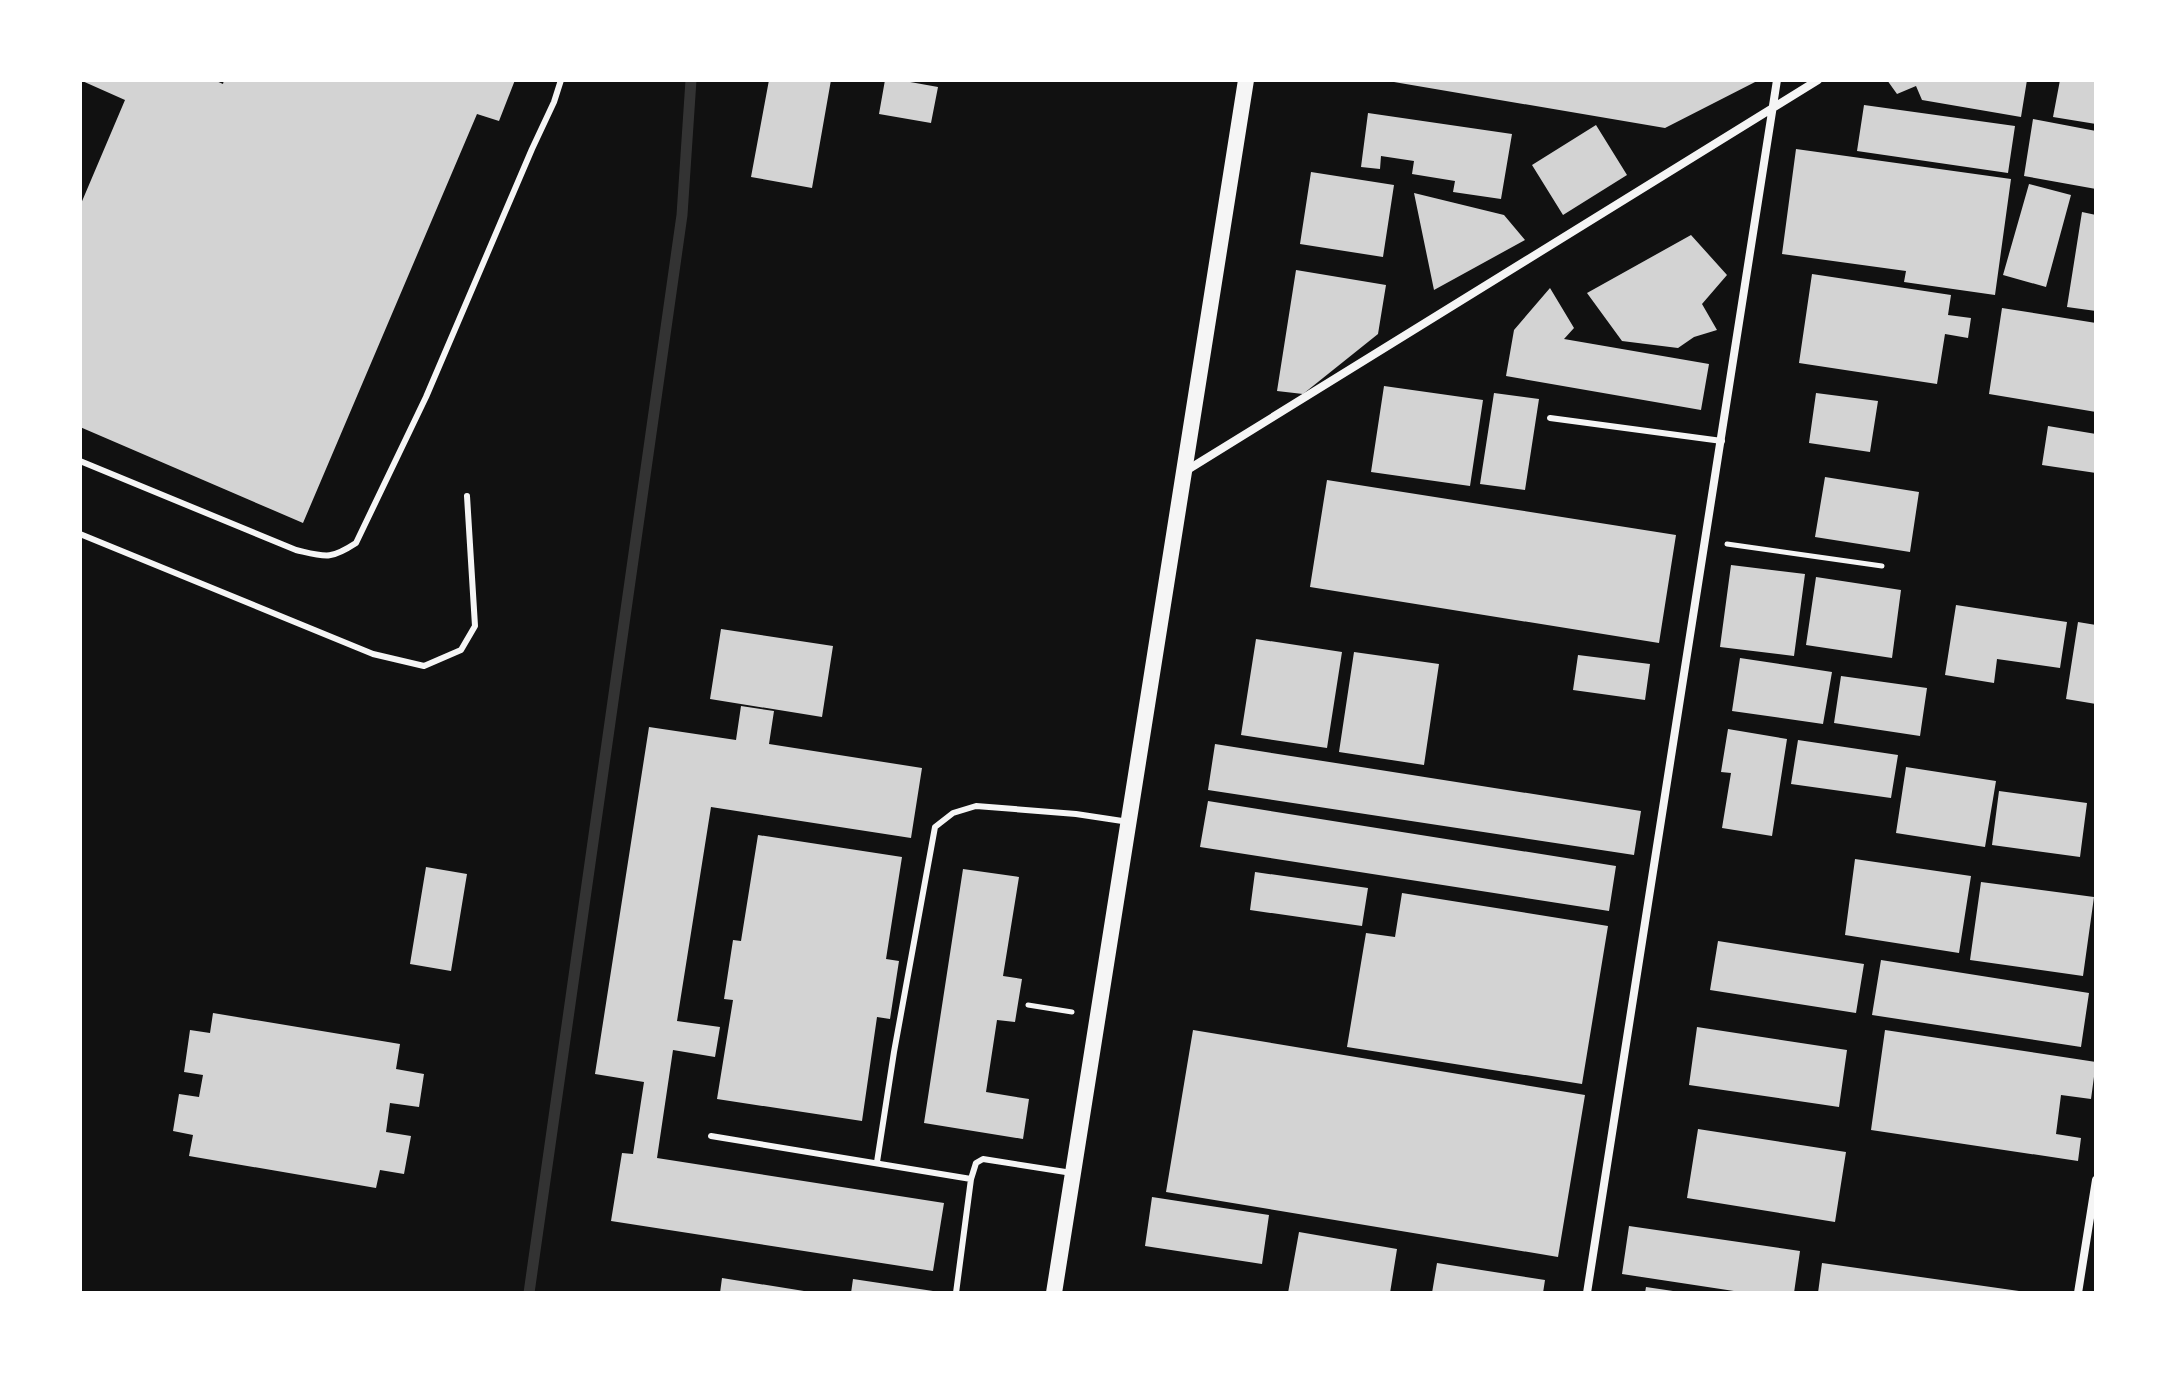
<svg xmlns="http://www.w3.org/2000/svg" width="2176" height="1373" viewBox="0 0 2176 1373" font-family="'Titillium Web',sans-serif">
	<rect width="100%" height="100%" fill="#111"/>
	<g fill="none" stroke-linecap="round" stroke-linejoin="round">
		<path stroke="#333" stroke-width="11" d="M 529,1293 L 682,215 L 691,80"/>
	</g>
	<path fill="#d3d3d3" d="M 80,80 L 214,80 L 223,84 L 224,80 L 515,80 L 499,121 L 477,114 L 303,523 L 80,427 L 80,206 L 125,100 Z
		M 769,80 L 831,80 L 812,188 L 751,177 Z
		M 885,80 L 899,80 L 938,87 L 931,123 L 879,114 Z
		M 1395,80 L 1759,80 L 1665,128 L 1394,82 Z
		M 1887,80 L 2027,80 L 2021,117 L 1922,100 L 1916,86 L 1897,94 Z
		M 2060,80 L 2096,80 L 2096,124 L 2053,117 Z
		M 1864,105 L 2015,126 L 2008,173 L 1857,151 Z
		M 1368,113 L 1512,134 L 1501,199 L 1453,192 L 1455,181 L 1412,174 L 1414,161 L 1381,156 L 1380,169 L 1361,167 Z
		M 2033,119 L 2096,131 L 2096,189 L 2024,176 Z
		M 1596,125 L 1627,175 L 1563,215 L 1532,165 Z
		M 1796,149 L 2011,179 L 1995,295 L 1904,282 L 1906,271 L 1782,254 Z
		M 1311,172 L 1394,185 L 1383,257 L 1300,244 Z
		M 2029,184 L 2071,195 L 2046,287 L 2003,275 Z
		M 1414,193 L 1504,215 L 1525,240 L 1434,290 Z
		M 2082,212 L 2096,215 L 2096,311 L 2067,307 Z
		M 1691,235 L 1727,275 L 1702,304 L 1717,330 L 1694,337 L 1678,348 L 1622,341 L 1587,293 Z
		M 1296,270 L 1386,285 L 1378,334 L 1303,394 L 1277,391 Z
		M 1812,274 L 1951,295 L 1948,315 L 1971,318 L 1968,338 L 1945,334 L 1937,384 L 1799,363 Z
		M 1550,288 L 1574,328 L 1564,339 L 1709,364 L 1701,410 L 1506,376 L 1514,330 Z
		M 2002,308 L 2096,323 L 2096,412 L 1989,394 Z
		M 1384,386 L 1483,400 L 1470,486 L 1371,472 Z
		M 1494,393 L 1539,399 L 1525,490 L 1480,484 Z
		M 1816,393 L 1878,401 L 1870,452 L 1809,443 Z
		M 2048,426 L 2096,434 L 2096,473 L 2042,465 Z
		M 1825,477 L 1919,492 L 1910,552 L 1815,537 Z
		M 1327,480 L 1676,535 L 1659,643 L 1310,587 Z
		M 1731,565 L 1805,574 L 1794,656 L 1720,647 Z
		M 1816,577 L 1901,590 L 1892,658 L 1806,645 Z
		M 1956,605 L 2067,622 L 2060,668 L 1997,659 L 1994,683 L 1945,675 Z
		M 2078,622 L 2096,625 L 2096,704 L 2066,699 Z
		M 721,629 L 833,646 L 822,717 L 710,699 Z
		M 1256,639 L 1342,652 L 1327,748 L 1241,735 Z
		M 1354,652 L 1439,664 L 1424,765 L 1339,752 Z
		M 1578,655 L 1650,664 L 1645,700 L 1573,690 Z
		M 1740,658 L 1832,672 L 1823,724 L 1732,711 Z
		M 1841,676 L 1927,688 L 1920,736 L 1834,723 Z
		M 741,706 L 774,711 L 769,744 L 922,768 L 911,838 L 711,807 L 677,1021 L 720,1027 L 715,1057 L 673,1050 L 657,1158 L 944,1203 L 933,1271 L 611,1221 L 622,1153 L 633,1154 L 644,1082 L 595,1074 L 649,727 L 736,740 Z
		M 1728,729 L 1787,739 L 1772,836 L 1722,828 L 1731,773 L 1721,772 Z
		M 1798,740 L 1898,755 L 1891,798 L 1791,784 Z
		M 1215,744 L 1641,811 L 1634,855 L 1208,790 Z
		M 1906,767 L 1996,781 L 1985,847 L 1896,833 Z
		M 1999,791 L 2087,803 L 2080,857 L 1992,845 Z
		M 1208,801 L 1616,866 L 1609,911 L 1200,847 Z
		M 758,835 L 902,857 L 886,959 L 899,961 L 890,1019 L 877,1017 L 862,1121 L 717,1099 L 733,1000 L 724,999 L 733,940 L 741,941 Z
		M 1855,859 L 1971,876 L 1959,953 L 1845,935 Z
		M 426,867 L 467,874 L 451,971 L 410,964 Z
		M 963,869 L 1019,877 L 1003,976 L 1022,979 L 1015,1022 L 997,1020 L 986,1092 L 1029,1099 L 1023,1139 L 924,1123 Z
		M 1255,872 L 1368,888 L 1362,926 L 1250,910 Z
		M 1981,882 L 2094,897 L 2083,976 L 1970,960 Z
		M 1402,893 L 1608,926 L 1582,1084 L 1347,1047 L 1366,933 L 1395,937 Z
		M 1718,941 L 1864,964 L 1856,1013 L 1710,990 Z
		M 1881,960 L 2089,993 L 2081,1047 L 1872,1015 Z
		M 213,1013 L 400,1044 L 396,1069 L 424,1074 L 419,1107 L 390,1103 L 386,1132 L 411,1136 L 404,1174 L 380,1170 L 376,1188 L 189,1156 L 193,1135 L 173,1131 L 179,1094 L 199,1097 L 203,1075 L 184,1072 L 190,1030 L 210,1033 Z
		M 1697,1027 L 1847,1050 L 1839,1107 L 1689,1085 Z
		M 1193,1030 L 1585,1095 L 1558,1257 L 1166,1192 Z
		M 1885,1030 L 2096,1062 L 2091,1099 L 2061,1095 L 2056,1134 L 2081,1138 L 2078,1161 L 1871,1130 Z
		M 1698,1129 L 1846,1152 L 1835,1222 L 1687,1198 Z
		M 1152,1197 L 1269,1215 L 1262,1264 L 1145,1246 Z
		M 1629,1226 L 1800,1251 L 1794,1293 L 1747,1293 L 1622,1274 Z
		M 1299,1232 L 1397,1249 L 1390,1293 L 1288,1293 Z
		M 1437,1263 L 1545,1280 L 1543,1293 L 1432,1293 Z
		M 1822,1263 L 2019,1291 L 2019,1293 L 1818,1293 Z
		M 722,1278 L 804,1291 L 804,1293 L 720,1293 Z
		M 853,1279 L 933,1291 L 933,1293 L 851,1293 Z
		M 1646,1287 L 1673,1291 L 1673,1293 L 1645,1293 Z"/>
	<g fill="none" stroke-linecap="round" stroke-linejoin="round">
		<path stroke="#f5f5f5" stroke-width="5" d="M 1727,544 L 1882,566
			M 1028,1005 L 1072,1012"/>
		<path stroke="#f5f5f5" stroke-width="6" d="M 1550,418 L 1722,441
			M 80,461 L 296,550 C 326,557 330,560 356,543 L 426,397 L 532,149 L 554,102 L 561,80
			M 80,534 L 373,654 L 424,666 L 461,650 L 475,626 L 467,496
			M 711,1136 L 971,1179
			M 877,1162 L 894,1052 L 935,827 L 953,813 L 976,806 L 1076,814 L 1129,822
			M 956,1293 L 971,1179 L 976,1163 L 983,1159 L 1072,1173"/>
		<path stroke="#f5f5f5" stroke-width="8" d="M 1184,472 L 1818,80
			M 1587,1293 L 1777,80
			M 2078,1293 L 2096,1180"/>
		<path stroke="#f5f5f5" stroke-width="16" d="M 1054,1293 L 1246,80"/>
	</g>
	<rect width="2176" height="1373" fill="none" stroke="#ffffff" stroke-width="164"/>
</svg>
